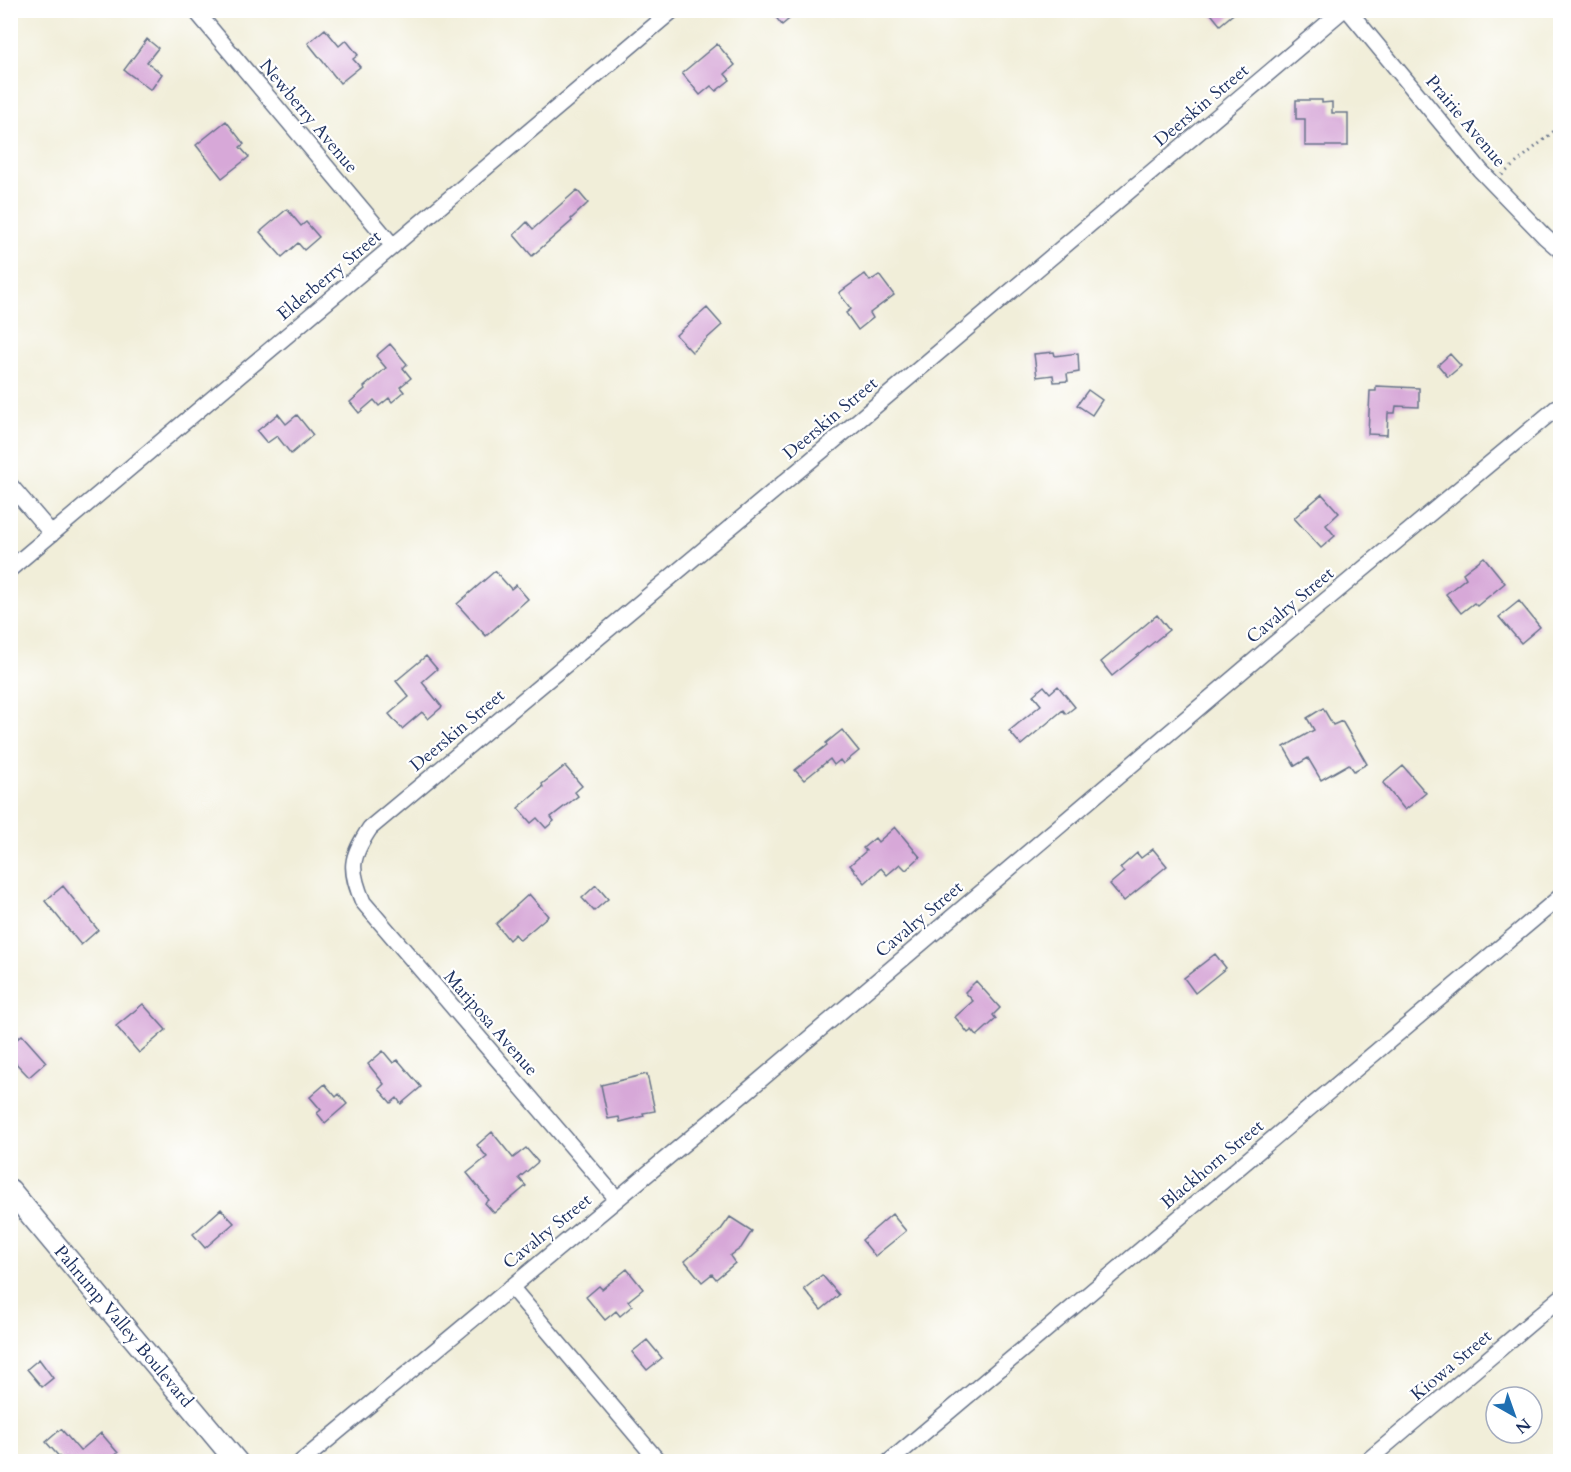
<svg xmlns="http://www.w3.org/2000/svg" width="1571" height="1472" viewBox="0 0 1571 1472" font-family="Cardo,serif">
	<rect width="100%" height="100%" fill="#fff"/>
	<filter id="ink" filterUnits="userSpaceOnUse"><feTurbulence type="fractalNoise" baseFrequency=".0167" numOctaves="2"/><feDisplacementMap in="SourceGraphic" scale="12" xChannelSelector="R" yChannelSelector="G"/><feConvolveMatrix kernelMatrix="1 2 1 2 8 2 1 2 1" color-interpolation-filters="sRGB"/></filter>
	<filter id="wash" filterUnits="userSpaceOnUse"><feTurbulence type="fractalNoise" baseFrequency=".008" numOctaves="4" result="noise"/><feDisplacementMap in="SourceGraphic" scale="24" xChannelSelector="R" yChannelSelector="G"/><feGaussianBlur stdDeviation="1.35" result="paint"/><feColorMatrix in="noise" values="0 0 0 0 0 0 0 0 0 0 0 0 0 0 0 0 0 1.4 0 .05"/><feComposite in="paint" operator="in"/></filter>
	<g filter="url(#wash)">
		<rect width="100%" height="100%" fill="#f1eed9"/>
		<g id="blocks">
			<path fill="#d7a8d8" d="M 770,10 L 800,10 L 782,25 Z
				M 1208,10 L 1238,10 L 1220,25 Z
				M 325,29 L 339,46 L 346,40 L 358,55 L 353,59 L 360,67 L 340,83 L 308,43 Z
				M 147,39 L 158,48 L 147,62 L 162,74 L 151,90 L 124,70 Z
				M 717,44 L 735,65 L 725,74 L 730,80 L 716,91 L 711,86 L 700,95 L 682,73 Z
				M 1296,100 L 1322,100 L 1322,103 L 1332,102 L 1332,113 L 1348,113 L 1348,146 L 1305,146 L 1305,119 L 1296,119 Z
				M 226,121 L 244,144 L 240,147 L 249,157 L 222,178 L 196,145 Z
				M 577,190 L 588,203 L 571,219 L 572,221 L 532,256 L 514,235 L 527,222 L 533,229 Z
				M 287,209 L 301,226 L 306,222 L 319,237 L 304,250 L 298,243 L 282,257 L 260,232 Z
				M 865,274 L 870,281 L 879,275 L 894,295 L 870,313 L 873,318 L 858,330 L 846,313 L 851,309 L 839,293 Z
				M 707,308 L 722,325 L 692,352 L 676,335 Z
				M 390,344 L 407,364 L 403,368 L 411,378 L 400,387 L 404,392 L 392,402 L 389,398 L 379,406 L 374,400 L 359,413 L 350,402 L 365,389 L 364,387 L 386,368 L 376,356 Z
				M 1054,352 L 1055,356 L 1078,353 L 1079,372 L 1067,374 L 1068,381 L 1054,382 L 1053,375 L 1037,377 L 1034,354 Z
				M 1450,354 L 1461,366 L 1448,377 L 1438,365 Z
				M 1376,386 L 1419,388 L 1419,407 L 1396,406 L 1395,413 L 1388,413 L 1387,435 L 1368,434 L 1370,391 L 1376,391 Z
				M 1088,390 L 1102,400 L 1092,415 L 1077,405 Z
				M 278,414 L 286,424 L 297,415 L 313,435 L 291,454 L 277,436 L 267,443 L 257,431 Z
				M 1322,494 L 1339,513 L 1326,525 L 1335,536 L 1321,548 L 1294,518 Z
				M 1484,557 L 1505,583 L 1477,606 L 1474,603 L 1461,613 L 1446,594 L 1466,578 L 1463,573 Z
				M 495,571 L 511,589 L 516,585 L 528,599 L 486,636 L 457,604 Z
				M 1519,601 L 1540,627 L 1521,643 L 1499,617 Z
				M 1157,615 L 1169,630 L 1112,676 L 1101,662 Z
				M 426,656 L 437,669 L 422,682 L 442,707 L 428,719 L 422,712 L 402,729 L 389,714 L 409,697 L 396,681 Z
				M 1044,686 L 1050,693 L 1058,686 L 1075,707 L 1066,714 L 1063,710 L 1021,745 L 1009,731 L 1041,705 L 1033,695 Z
				M 1323,708 L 1333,725 L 1342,721 L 1367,764 L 1354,771 L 1349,764 L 1321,780 L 1308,758 L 1295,766 L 1284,747 L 1314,730 L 1307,718 Z
				M 842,730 L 859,751 L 843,764 L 840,760 L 834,765 L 830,759 L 804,780 L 795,770 L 827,745 L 826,743 Z
				M 565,766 L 582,786 L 575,792 L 578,796 L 551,817 L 554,821 L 546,828 L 537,818 L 531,823 L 518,808 L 543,787 L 542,784 Z
				M 1403,766 L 1426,793 L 1405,810 L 1383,783 Z
				M 895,827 L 920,857 L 906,870 L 900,864 L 887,875 L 881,868 L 865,883 L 850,865 L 866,851 L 863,848 L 875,838 L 878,842 Z
				M 1153,849 L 1167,866 L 1124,901 L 1110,884 L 1124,872 L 1120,868 L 1137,853 L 1141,858 Z
				M 596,885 L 608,899 L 594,911 L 582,898 Z
				M 63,886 L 98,930 L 81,945 L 45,901 Z
				M 529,894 L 548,916 L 520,940 L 515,934 L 509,940 L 496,924 Z
				M 1215,954 L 1226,968 L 1195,993 L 1184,978 Z
				M 976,981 L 1000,1008 L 993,1015 L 996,1019 L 977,1036 L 972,1030 L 968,1033 L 955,1017 L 973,1001 L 965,992 Z
				M 143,1004 L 166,1030 L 139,1053 L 116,1026 Z
				M 22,1035 L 46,1062 L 29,1077 L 10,1057 L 10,1045 Z
				M 383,1051 L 393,1063 L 398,1060 L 421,1087 L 401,1104 L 397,1098 L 391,1103 L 379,1089 L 384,1084 L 368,1064 Z
				M 647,1074 L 655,1111 L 643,1113 L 644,1116 L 620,1122 L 619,1117 L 608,1119 L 601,1085 Z
				M 325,1084 L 336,1097 L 339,1094 L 347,1104 L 325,1123 L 317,1113 L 321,1110 L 310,1097 Z
				M 492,1132 L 513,1158 L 526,1148 L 538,1162 L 519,1178 L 526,1186 L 494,1213 L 485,1203 L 489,1200 L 467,1173 L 487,1157 L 477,1145 Z
				M 221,1209 L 234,1223 L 205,1248 L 193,1234 Z
				M 892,1214 L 906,1231 L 875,1256 L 862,1240 Z
				M 730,1217 L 752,1231 L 741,1248 L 730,1256 L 735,1263 L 716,1279 L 712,1274 L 702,1282 L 685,1261 L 720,1231 Z
				M 627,1269 L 643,1289 L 628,1301 L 632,1306 L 620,1316 L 616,1311 L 605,1320 L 586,1297 L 599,1286 L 602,1289 Z
				M 822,1275 L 839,1295 L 821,1310 L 804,1289 Z
				M 647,1340 L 662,1358 L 647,1370 L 632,1352 Z
				M 39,1359 L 53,1378 L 42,1387 L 27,1369 Z
				M 61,1429 L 80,1451 L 101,1433 L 118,1453 L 108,1461 L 63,1461 L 46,1442 Z"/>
		</g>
	</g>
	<g filter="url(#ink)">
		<use href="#blocks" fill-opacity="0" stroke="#667289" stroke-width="1.5"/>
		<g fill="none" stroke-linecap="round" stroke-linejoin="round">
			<defs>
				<path id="minor" d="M 195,10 L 393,246
					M 1348,10 L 1481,171 L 1545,237 L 1560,250
					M 10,485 L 52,534
					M 10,569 L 673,10
					M 617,1199 L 363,902 C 349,869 350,858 370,828 L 847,430 L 1343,10
					M 511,1287 L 659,1462
					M 301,1462 L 746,1092 L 1301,621 L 1560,405
					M 889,1462 L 1560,897
					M 1366,1462 L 1560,1298"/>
				<path id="secondary" d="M 10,1190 L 237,1462"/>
			</defs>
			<use href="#minor" stroke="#667289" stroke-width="18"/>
			<use href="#secondary" stroke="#667289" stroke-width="24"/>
			<path stroke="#667289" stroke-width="3" stroke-dasharray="1.5 4.5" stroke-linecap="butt" d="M 1502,175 L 1560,126"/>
			<use href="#minor" stroke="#fff" stroke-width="15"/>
			<use href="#secondary" stroke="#fff" stroke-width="21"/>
		</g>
	</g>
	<g text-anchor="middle" stroke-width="4.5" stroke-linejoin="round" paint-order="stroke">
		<g font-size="18" fill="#1b2f5e" stroke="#fff">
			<text transform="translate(1201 105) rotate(-40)" y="6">Deerskin Street</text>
			<text transform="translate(309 116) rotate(50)" y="6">Newberry Avenue</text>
			<text transform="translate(1466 121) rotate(50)" y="6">Prairie Avenue</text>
			<text transform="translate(329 275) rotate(-40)" y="6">Elderberry Street</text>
			<text transform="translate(830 418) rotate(-40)" y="6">Deerskin Street</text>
			<text transform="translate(1290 605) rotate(-40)" y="6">Cavalry Street</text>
			<text transform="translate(457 730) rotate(-40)" y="6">Deerskin Street</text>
			<text transform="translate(919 919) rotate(-40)" y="6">Cavalry Street</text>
			<text transform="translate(491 1023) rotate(49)" y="6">Mariposa Avenue</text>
			<text transform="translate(1212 1164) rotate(-40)" y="6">Blackhorn Street</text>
			<text transform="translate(547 1231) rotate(-39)" y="6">Cavalry Street</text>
			<text transform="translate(124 1326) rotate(50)" y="6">Pahrump Valley Boulevard</text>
			<text transform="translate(1451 1365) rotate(-40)" y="6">Kiowa Street</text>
		</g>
	</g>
	<rect width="1571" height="1472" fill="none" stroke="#fff" stroke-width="36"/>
	<g transform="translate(1514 1415) rotate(140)"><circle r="28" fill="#ffffff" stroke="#a4acbf" stroke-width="1.5"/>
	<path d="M0-4.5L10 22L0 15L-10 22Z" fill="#1f6fb2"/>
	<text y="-9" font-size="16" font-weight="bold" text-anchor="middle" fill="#1b2f5e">N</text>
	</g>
</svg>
